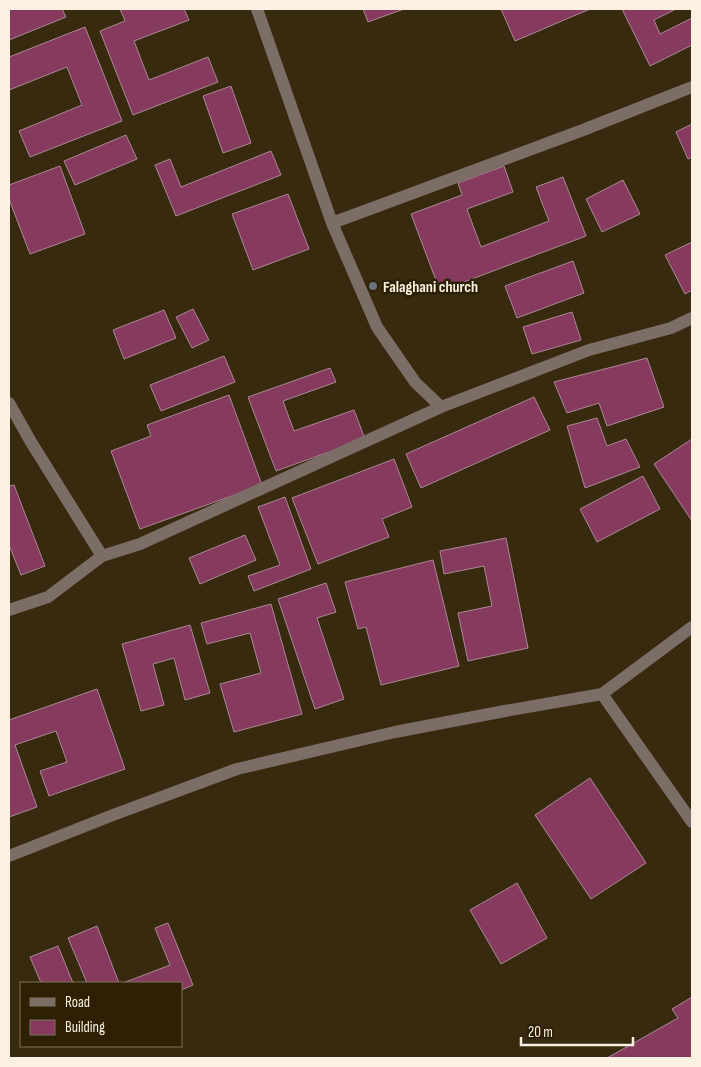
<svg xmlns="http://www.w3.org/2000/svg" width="701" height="1067" viewBox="0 0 701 1067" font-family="'Sofia Sans Condensed',sans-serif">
	<rect width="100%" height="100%" fill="#372a0f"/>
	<path fill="#863a5d" stroke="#ab8996" d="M 9,9 L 62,9 L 66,17 L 9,40 Z
		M 120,9 L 184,9 L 189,20 L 134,41 L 149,80 L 208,57 L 218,82 L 133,115 L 100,31 L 125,21 Z
		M 363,9 L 404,9 L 368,22 Z
		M 501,9 L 590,9 L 515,41 Z
		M 622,9 L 676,9 L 654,20 L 660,34 L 692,18 L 692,45 L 650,66 Z
		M 85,27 L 122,121 L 30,157 L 19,131 L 82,105 L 67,67 L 9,90 L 9,57 Z
		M 231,86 L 251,143 L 223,153 L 203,96 Z
		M 692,124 L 692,157 L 688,159 L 676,132 Z
		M 126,135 L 137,159 L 75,185 L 64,161 Z
		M 271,151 L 281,175 L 176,216 L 155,165 L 170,159 L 181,187 Z
		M 60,166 L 85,234 L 30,254 L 9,199 L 9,185 Z
		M 504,166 L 513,192 L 467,209 L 481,247 L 549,221 L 536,187 L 563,177 L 586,236 L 440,291 L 411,214 L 462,195 L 458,183 Z
		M 623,180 L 640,214 L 602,232 L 586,199 Z
		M 288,194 L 309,249 L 253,270 L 232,214 Z
		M 692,242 L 692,290 L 685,294 L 665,255 Z
		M 573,261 L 584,293 L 517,318 L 505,286 Z
		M 193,309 L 209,340 L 192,348 L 176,317 Z
		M 164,310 L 176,338 L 124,359 L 113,330 Z
		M 572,312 L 581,340 L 532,354 L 523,327 Z
		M 224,356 L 235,382 L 161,411 L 150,385 Z
		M 647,358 L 664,407 L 607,426 L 599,403 L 567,413 L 554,382 Z
		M 330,368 L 336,382 L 283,401 L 294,431 L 354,410 L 365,439 L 276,471 L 248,397 Z
		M 229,395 L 262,485 L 140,529 L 111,451 L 151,436 L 147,425 Z
		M 534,397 L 550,430 L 421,488 L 406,454 Z
		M 597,418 L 607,446 L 626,439 L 640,467 L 585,488 L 567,426 Z
		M 692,439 L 692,521 L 654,464 Z
		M 394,459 L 412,507 L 382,519 L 389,537 L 318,564 L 292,498 Z
		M 643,476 L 660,509 L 597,542 L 580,509 Z
		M 14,485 L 45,566 L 21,575 L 9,545 L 9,486 Z
		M 285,497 L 311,569 L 254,591 L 248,576 L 280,565 L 258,507 Z
		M 245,535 L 256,560 L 200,584 L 189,558 Z
		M 506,538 L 528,648 L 468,661 L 458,613 L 492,606 L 484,566 L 444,574 L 440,551 Z
		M 433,560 L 459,666 L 381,685 L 366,627 L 358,629 L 345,582 Z
		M 326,583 L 336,612 L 317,618 L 344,699 L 315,709 L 278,599 Z
		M 271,604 L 302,714 L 234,732 L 220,684 L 261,673 L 250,633 L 207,644 L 201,623 Z
		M 190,625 L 210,693 L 185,700 L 174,658 L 153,664 L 164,705 L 141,711 L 122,644 Z
		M 97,689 L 125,769 L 49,796 L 40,771 L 67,762 L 56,731 L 15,745 L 37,807 L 9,817 L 9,720 Z
		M 590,778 L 646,863 L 591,899 L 535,815 Z
		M 517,883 L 547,938 L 501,964 L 470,910 Z
		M 168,923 L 193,985 L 181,990 L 181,983 L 123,983 L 170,965 L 155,928 Z
		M 97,926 L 119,983 L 87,983 L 68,938 Z
		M 58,946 L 73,983 L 41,983 L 30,957 Z
		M 692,997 L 692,1058 L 607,1058 L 678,1018 L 672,1009 Z"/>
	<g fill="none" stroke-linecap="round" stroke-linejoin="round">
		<path stroke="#7c6e67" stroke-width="12" d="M 257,9 L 332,223 L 377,327 L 415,382 L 441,407
			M 332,223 L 583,130 L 692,87
			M 9,403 L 31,442 L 102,556
			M 9,610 L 48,597 L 102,556 L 140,544 L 441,407 L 589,350 L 671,328 L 692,318
			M 602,694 L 692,822
			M 9,856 L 113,815 L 237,769 L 395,732 L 505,711 L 602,694 L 692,627"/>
	</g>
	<circle fill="#6b7280" stroke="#2d2005" stroke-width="2" cx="373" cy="286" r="5"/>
	<g text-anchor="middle" stroke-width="5" stroke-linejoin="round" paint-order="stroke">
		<g font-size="16" font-weight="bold" fill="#faf1e2" stroke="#2d2005" text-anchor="start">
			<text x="383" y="292">Falaghani church</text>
		</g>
	</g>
	<rect width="701" height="1067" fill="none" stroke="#faf1e2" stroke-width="20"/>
	<rect x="20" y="982" width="162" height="65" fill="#2d2005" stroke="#7f745d"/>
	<rect x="30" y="998" width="25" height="8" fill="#7c6e67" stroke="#7f745d"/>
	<text x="65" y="1007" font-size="15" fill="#faf1e2">Road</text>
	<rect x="30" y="1020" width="25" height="15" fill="#863a5d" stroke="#7f745d"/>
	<text x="65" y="1032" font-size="15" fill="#faf1e2">Building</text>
	<path d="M521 1037v8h112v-8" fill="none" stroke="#faf1e2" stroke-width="2.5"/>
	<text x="528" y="1037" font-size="15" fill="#faf1e2" stroke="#2d2005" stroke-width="4" paint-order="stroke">20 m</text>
</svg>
